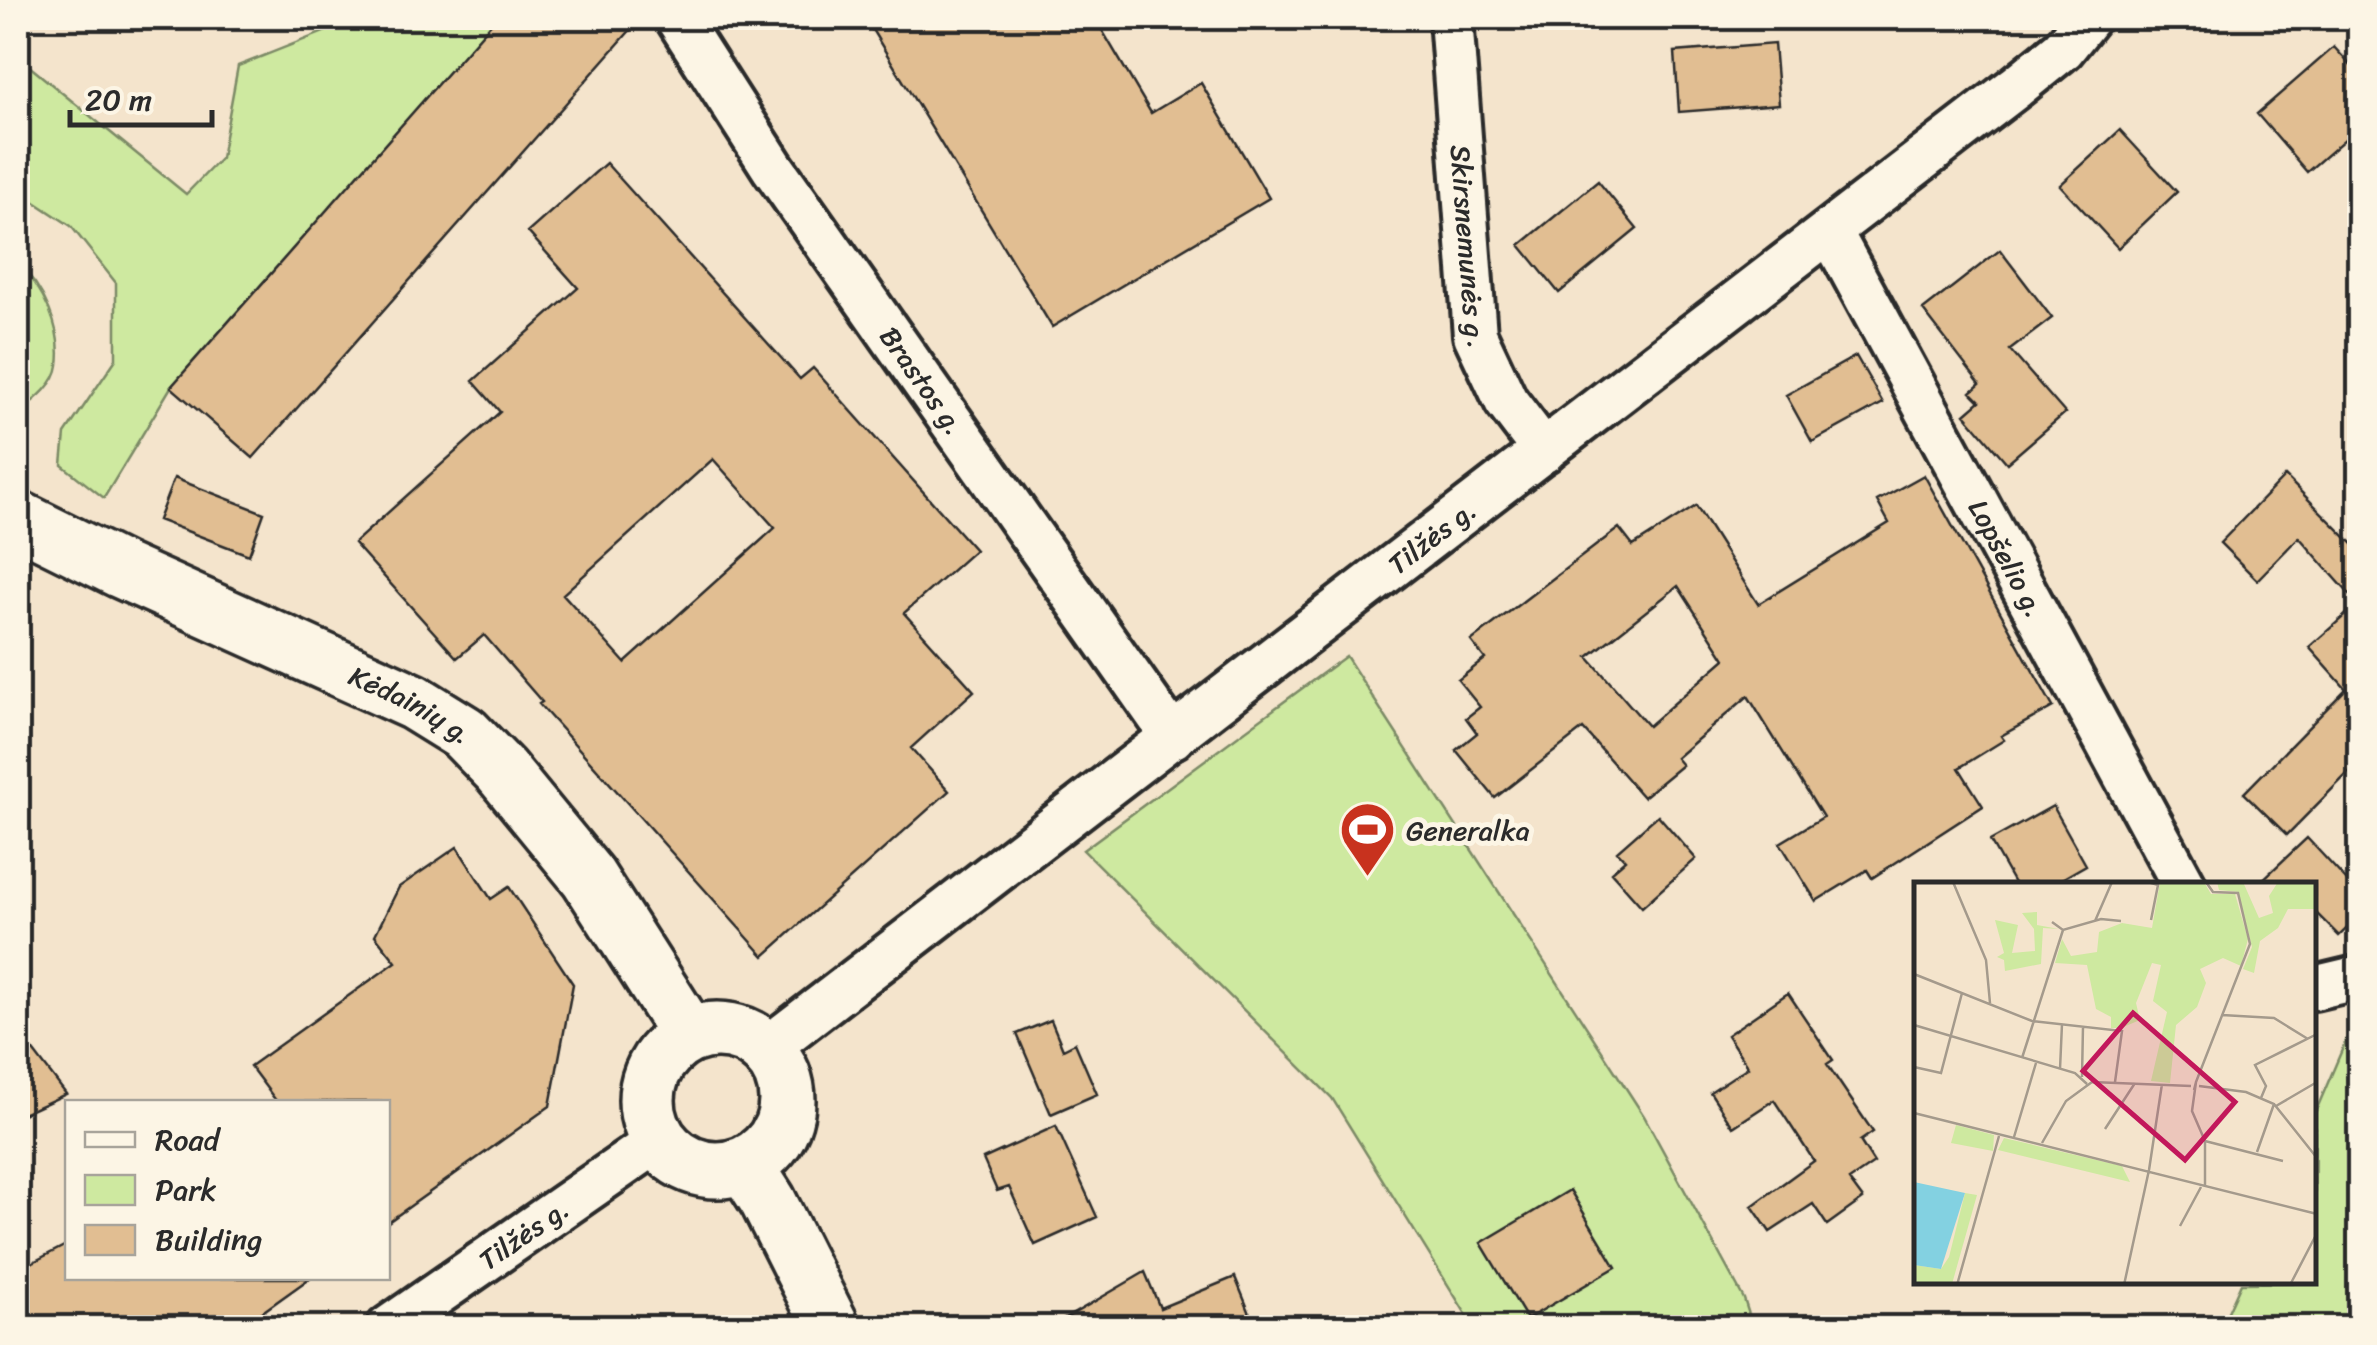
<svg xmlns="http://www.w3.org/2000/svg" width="2377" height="1345" viewBox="0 0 2377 1345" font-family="Sriracha,sans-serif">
	<rect width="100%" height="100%" fill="#f4e4cc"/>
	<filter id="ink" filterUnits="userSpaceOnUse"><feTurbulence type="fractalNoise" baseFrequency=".01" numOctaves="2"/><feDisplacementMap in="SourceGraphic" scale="20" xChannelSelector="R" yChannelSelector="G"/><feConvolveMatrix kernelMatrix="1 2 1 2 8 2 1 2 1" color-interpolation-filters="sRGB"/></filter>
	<g filter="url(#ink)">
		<path fill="#cee9a0" stroke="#7c8a66" stroke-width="2.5" d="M 359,18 L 496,18 L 171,387 L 104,498 L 62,465 L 65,434 L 116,359 L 116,283 L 71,226 L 18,191 L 18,57 L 186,194 L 221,158 L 238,66 Z
			M 18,264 C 43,286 63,330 58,365 C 56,385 32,402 18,413 Z
			M 1346,656 L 1644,1116 L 1744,1299 L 1753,1327 L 1474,1327 L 1332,1098 L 1083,850 Z
			M 2359,1010 L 2359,1327 L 2221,1327 L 2241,1283 L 2314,1282 L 2315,1113 Z"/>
		<path fill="#e1be92" stroke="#2b2b2b" stroke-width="2.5" fill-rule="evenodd" d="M 496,18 L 641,18 L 253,458 L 171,387 Z
			M 865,18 L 1095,18 L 1151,113 L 1201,83 L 1269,198 L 1052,327 Z
			M 1774,44 L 1779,104 L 1679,112 L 1675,52 Z
			M 2334,47 L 2360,76 L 2360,126 L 2307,172 L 2257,114 Z
			M 2120,130 L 2177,192 L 2118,248 L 2060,185 Z
			M 606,163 L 800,379 L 813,368 L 975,550 L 904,613 L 974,691 L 911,748 L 949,791 L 764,956 L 539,704 L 542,702 L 484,635 L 457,658 L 354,543 L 500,412 L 473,381 L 578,288 L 528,232 ZM 713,459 L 775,528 L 625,663 L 563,594 Z
			M 1598,181 L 1637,229 L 1559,293 L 1520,245 Z
			M 2000,250 L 2052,318 L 2010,350 L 2065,413 L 2007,463 L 1965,414 L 1980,401 L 1971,392 L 1980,384 L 1923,310 Z
			M 1856,356 L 1883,403 L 1812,442 L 1786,395 Z
			M 1924,475 L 2053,707 L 2001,736 L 2004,740 L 1959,768 L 1983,806 L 1872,878 L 1867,870 L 1816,901 L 1780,843 L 1823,817 L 1748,696 L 1676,758 L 1682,765 L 1643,797 L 1583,729 L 1495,798 L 1456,750 L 1477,733 L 1466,718 L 1480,707 L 1458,680 L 1485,659 L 1471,641 L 1619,528 L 1633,546 L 1696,506 L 1758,604 L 1889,523 L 1877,501 ZM 1678,586 L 1725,659 L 1648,726 L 1588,657 Z
			M 2285,476 L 2360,551 L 2360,761 L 2287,835 L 2244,793 L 2346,689 L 2309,647 L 2358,604 L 2299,537 L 2257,580 L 2220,543 Z
			M 174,478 L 264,513 L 249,555 L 158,520 Z
			M 2053,806 L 2086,865 L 2051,885 L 2015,885 L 1990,841 Z
			M 1658,815 L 1696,859 L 1642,907 L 1611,872 L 1625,860 L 1617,851 Z
			M 2307,838 L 2360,895 L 2360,916 L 2339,936 L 2314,911 L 2314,885 L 2257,885 Z
			M 457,847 L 491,899 L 509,887 L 573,984 L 550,1106 L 388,1222 L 388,1102 L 277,1102 L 250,1066 L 396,962 L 375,935 L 399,887 Z
			M 1788,993 L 1833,1060 L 1827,1064 L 1873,1132 L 1860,1141 L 1874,1163 L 1849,1180 L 1863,1199 L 1827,1225 L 1813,1204 L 1770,1232 L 1752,1206 L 1814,1161 L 1774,1100 L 1733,1127 L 1710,1092 L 1748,1067 L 1727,1035 Z
			M 1051,1020 L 1063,1049 L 1075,1043 L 1097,1094 L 1051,1114 L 1017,1034 Z
			M 18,1031 L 66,1094 L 18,1116 Z
			M 1056,1126 L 1097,1217 L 1035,1245 L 1009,1187 L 997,1191 L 983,1159 Z
			M 1570,1190 L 1616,1267 L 1527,1319 L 1481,1243 Z
			M 68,1244 L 68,1278 L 310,1278 L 240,1328 L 18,1328 L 18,1270 Z
			M 1145,1272 L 1160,1308 L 1235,1277 L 1251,1316 L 1223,1328 L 1049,1328 Z"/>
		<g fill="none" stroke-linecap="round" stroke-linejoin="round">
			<defs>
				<g id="minor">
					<path id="s1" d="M 677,18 L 773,168 L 1173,737"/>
					<path id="s2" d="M 1451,18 L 1475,335 L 1506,401 L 1544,451"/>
					<path id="s3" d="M 1830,231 L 2184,885"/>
					<path d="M 2314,988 L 2360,977"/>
					<path id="s4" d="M 766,1049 L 2016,87 L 2063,49 L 2088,18"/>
					<path id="s5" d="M 388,1328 L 659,1140"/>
				</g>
				<g id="secondary">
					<path id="s6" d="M 18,519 L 121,570 L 414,702 L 464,733 L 501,771 L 588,877 L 689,1035"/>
					<circle cx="717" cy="1100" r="70"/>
					<path d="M 745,1165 L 768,1201 L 832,1328"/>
				</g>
			</defs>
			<use href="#minor" stroke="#2b2b2b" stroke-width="50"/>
			<use href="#secondary" stroke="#2b2b2b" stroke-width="62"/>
			<use href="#minor" stroke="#fcf5e5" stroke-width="42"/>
			<use href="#secondary" stroke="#fcf5e5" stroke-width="55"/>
		</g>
	</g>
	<defs>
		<symbol id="stadium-pin" viewBox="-11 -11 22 30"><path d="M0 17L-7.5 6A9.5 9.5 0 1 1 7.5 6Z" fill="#c8321e" stroke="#fcf5e5"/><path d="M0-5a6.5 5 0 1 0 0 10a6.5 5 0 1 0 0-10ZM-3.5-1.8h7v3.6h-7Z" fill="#fff"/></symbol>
	</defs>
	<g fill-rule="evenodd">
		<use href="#stadium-pin" x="1336" y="798" width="63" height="86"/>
	</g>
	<g text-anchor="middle" stroke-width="10" stroke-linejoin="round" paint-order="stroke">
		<g font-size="28" fill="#2b2b2b" stroke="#fcf5e5">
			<text dy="10" stroke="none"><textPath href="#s2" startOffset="228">Skirsnemunės g.</textPath></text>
			<text dy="10" stroke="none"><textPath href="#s1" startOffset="438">Brastos g.</textPath></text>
			<text dy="10" stroke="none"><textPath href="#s4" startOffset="840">Tilžės g.</textPath></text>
			<text dy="10" stroke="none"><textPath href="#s3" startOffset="372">Lopšelio g.</textPath></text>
			<text dy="10" stroke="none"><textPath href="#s6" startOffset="435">Kėdainių g.</textPath></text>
			<text dy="10" stroke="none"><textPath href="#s5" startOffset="165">Tilžės g.</textPath></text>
		</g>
		<g font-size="28" fill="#2b2b2b" stroke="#fcf5e5" text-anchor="start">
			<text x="1406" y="840">Generalka</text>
		</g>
	</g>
	<g transform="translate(1914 882)">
		<rect width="402" height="402" fill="#f4e4cc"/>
		<path d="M 246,0 L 290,0 L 297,12 L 321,12 L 334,57 L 327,84 L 309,76 L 286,87 L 292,101 L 283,125 L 262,143 L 256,201 L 237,199 L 253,130 L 239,119 L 247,83 L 238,81 L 222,121 L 226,138 L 207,146 L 197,146 L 197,135 L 182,127 L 173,83 L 141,81 L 148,57 L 157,74 L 183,70 L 185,50 L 208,41 L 238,46 ZM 303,0 L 329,0 L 345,36 L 359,31 L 355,14 L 364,0 L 402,0 L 402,27 L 374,27 L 364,46 L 346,59 L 340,91 L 329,87 L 338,65 L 324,10 L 305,8 ZM 123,30 L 123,43 L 145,47 L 129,46 L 127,82 L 91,89 L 90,78 L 83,75 L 90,71 L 81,38 L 104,43 L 98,71 L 121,69 L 120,47 L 108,31 ZM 42,243 L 80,253 L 79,269 L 37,261 ZM 90,256 L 208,284 L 216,300 L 84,268 ZM 51,311 L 63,313 L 38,402 L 0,403 L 0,383 L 27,387 L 35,375 Z" fill="#cee9a0"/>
		<path d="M 0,300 L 51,311 L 27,387 L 0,383 Z" fill="#83d1e1"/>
		<path fill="none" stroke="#a49a8c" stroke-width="2.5" d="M 39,0 L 72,78 L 76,121M 234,0 L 244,3 L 237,38M 181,39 L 198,0M 138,40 L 149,48 L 187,37 L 207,39M 0,92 L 118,139 L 208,149 L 201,200M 308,133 L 360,136 L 394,157M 0,143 L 161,191 L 173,202M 108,176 L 149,48M 0,185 L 27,191 L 48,111M 146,187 L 148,142M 168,195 L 169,144M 282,200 L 336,62 L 324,11 L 299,10 L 292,0M 285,204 L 332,210 L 360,222 L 403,276M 280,208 L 282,200 L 278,229 L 291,259 L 291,303M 347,216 L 352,204 L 341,183 L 403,152M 362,224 L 403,200M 0,231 L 403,332M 191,247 L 221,201M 100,255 L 122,181M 291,259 L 369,279M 128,261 L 152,219 L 178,200 L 277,204M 343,270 L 360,222M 235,288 L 248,202M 266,344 L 287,305M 43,403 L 85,254M 210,403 L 235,288M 376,403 L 403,351"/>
		<path fill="#c2185b" fill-opacity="0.15" stroke="#c2185b" stroke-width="5" d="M 219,131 L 321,220 L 271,278 L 169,189 Z"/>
		<rect width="402" height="402" fill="none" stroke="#2b2b2b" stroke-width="5"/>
	</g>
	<rect width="2377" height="1345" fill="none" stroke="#fcf5e5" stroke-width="60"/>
	<rect x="30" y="30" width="2317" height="1285" fill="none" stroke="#2b2b2b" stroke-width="4" filter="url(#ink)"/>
	<rect x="65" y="1100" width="325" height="180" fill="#fcf5e5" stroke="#a8a49b" stroke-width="2.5"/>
	<rect x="85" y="1132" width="50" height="15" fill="#fcf5e5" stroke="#a8a49b" stroke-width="2.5"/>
	<text x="155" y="1150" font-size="30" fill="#2b2b2b">Road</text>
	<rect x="85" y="1175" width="50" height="30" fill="#cee9a0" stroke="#a8a49b" stroke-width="2.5"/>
	<text x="155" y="1200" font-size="30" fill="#2b2b2b">Park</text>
	<rect x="85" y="1225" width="50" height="30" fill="#e1be92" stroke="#a8a49b" stroke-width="2.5"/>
	<text x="155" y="1250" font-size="30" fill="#2b2b2b">Building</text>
	<path d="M70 110v15h142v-15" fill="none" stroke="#2b2b2b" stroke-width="5"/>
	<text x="85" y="110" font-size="30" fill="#2b2b2b" stroke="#fcf5e5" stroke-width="8" paint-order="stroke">20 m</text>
</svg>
